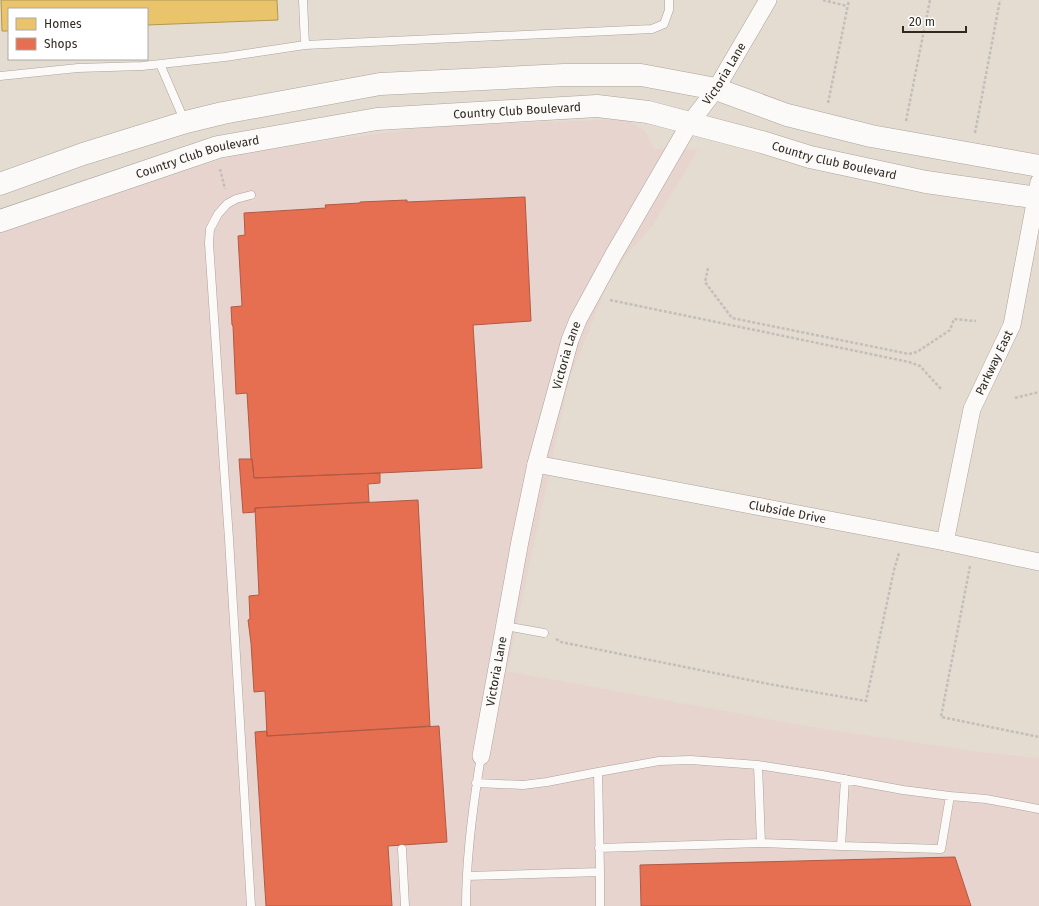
<svg xmlns="http://www.w3.org/2000/svg" width="1039" height="906" viewBox="0 0 1039 906" font-family="'Fira Sans',sans-serif">
	<rect width="100%" height="100%" fill="#e4dcd0"/>
	<path fill="#e7d4cf" d="M 604,120 L 628,120 L 645,131 L 654,149 L 698,150 L 651,228 L 626,255 L 607,286 L 569,380 L 507,671 L 811,727 L 980,752 L 1039,758 L 1039,906 L 0,906 L 0,231 L 143,183 L 239,154 L 332,140 L 436,126 Z"/>
	<path fill="#e9c46a" stroke="#b19654" d="M 1,0 L 277,0 L 278,20 L 147,25 L 147,9 L 9,9 L 9,31 L 2,31 Z"/>
	<path fill="#e76f51" stroke="#b05a43" d="M 525,197 L 531,321 L 473,325 L 482,468 L 380,473 L 254,478 L 252,459 L 251,459 L 247,393 L 236,394 L 233,326 L 232,325 L 231,307 L 242,306 L 238,236 L 245,235 L 244,213 L 326,208 L 325,205 L 360,203 L 360,202 L 407,200 L 407,202 Z
		M 239,459 L 252,459 L 254,478 L 380,473 L 380,483 L 368,484 L 369,502 L 255,508 L 255,512 L 243,513 Z
		M 418,500 L 430,726 L 267,736 L 265,691 L 254,692 L 251,643 L 248,620 L 250,619 L 249,596 L 259,595 L 255,508 Z
		M 439,726 L 447,842 L 388,846 L 392,906 L 266,906 L 255,732 L 267,731 L 267,736 Z
		M 955,857 L 971,906 L 641,906 L 640,865 Z"/>
	<g fill="none" stroke-linecap="round" stroke-linejoin="round">
		<defs>
			<path id="lane" d="M 305,45 L 652,29 L 664,24 L 669,10 L 669,0
				M 160,64 L 185,122
				M 0,76 L 78,68 L 142,66 L 225,57 L 305,45 L 303,0
				M 505,626 L 544,633
				M 758,765 L 822,775 L 903,790 L 950,796 L 986,799 L 1039,809
				M 598,772 L 659,761 L 691,760 L 758,765 L 761,843 L 599,848
				M 476,783 L 523,785 L 547,782 L 598,772 L 600,872
				M 761,843 L 841,846 L 845,779
				M 841,846 L 941,849 L 950,796
				M 402,849 L 405,906
				M 467,876 L 600,872 L 600,906
				M 251,906 L 229,539 L 225,482 L 209,243 L 210,229 L 218,214 L 227,204 L 236,199 L 251,195
				M 466,906 C 466,856 473,805 481,756"/>
			<g id="street">
				<path id="s1" d="M 536,464 L 945,542 L 1039,562"/>
				<path id="s2" d="M 945,542 L 972,409 L 1012,325 L 1039,182"/>
				<path id="s3" d="M 481,756 L 520,541 L 536,464 L 570,340 L 578,320 L 614,254 L 690,123 L 716,89 L 768,0"/>
			</g>
			<g id="secondary">
				<path d="M 0,184 L 83,154 L 186,122 L 223,113 L 380,84 L 564,75 L 641,75 L 716,89 L 787,115 L 871,136 L 1039,166"/>
				<path id="s4" d="M 0,221 L 218,147 L 377,119 L 597,106 L 648,112 L 762,142 L 810,157 L 926,182 L 1039,198"/>
			</g>
		</defs>
		<use href="#lane" stroke="#aaa39a" stroke-width="9"/>
		<use href="#street" stroke="#aaa39a" stroke-width="18"/>
		<use href="#secondary" stroke="#aaa39a" stroke-width="23"/>
		<path stroke="#c1bfbb" stroke-width="2.5" stroke-dasharray="3 2" stroke-linecap="butt" d="M 823,0 L 847,6
			M 828,103 L 849,0
			M 906,121 L 930,0
			M 975,133 L 1000,0
			M 220,169 L 225,189
			M 708,268 L 705,282 L 732,318 L 909,354 L 917,352 L 950,330 L 954,319 L 976,321
			M 610,300 L 909,362 L 920,366 L 941,389
			M 1015,398 L 1039,392
			M 970,566 L 941,717 L 1039,737
			M 556,639 L 561,642 L 774,685 L 866,701 L 894,570 L 899,553"/>
		<use href="#lane" stroke="#fbfaf8" stroke-width="8"/>
		<use href="#street" stroke="#fbfaf8" stroke-width="17"/>
		<use href="#secondary" stroke="#fbfaf8" stroke-width="22"/>
	</g>
	<g text-anchor="middle" stroke-width="4" stroke-linejoin="round" paint-order="stroke">
		<g font-size="12" fill="#2f2921" stroke="#fff">
			<text dy="4" stroke="none"><textPath href="#s3" startOffset="734">Victoria Lane</textPath></text>
			<text dy="4" stroke="none"><textPath href="#s4" startOffset="532">Country Club Boulevard</textPath></text>
			<text dy="4" stroke="none"><textPath href="#s4" startOffset="208">Country Club Boulevard</textPath></text>
			<text dy="4" stroke="none"><textPath href="#s4" startOffset="856">Country Club Boulevard</textPath></text>
			<text dy="4" stroke="none"><textPath href="#s3" startOffset="410">Victoria Lane</textPath></text>
			<text dy="4" stroke="none"><textPath href="#s2" startOffset="187">Parkway East</textPath></text>
			<text dy="4" stroke="none"><textPath href="#s1" startOffset="256">Clubside Drive</textPath></text>
			<text dy="4" stroke="none"><textPath href="#s3" startOffset="86">Victoria Lane</textPath></text>
		</g>
	</g>
	<rect x="8" y="8" width="140" height="52" fill="#ffffff" stroke="#aca9a6"/>
	<rect x="16" y="18" width="20" height="12" fill="#e9c46a" stroke="#aca9a6"/>
	<text x="44" y="28" font-size="12" fill="#2f2921">Homes</text>
	<rect x="16" y="38" width="20" height="12" fill="#e76f51" stroke="#aca9a6"/>
	<text x="44" y="48" font-size="12" fill="#2f2921">Shops</text>
	<path d="M903 26v6h63v-6" fill="none" stroke="#2f2921" stroke-width="2"/>
	<text x="909" y="26" font-size="12" fill="#2f2921" stroke="#ffffff" stroke-width="3" paint-order="stroke">20 m</text>
</svg>
